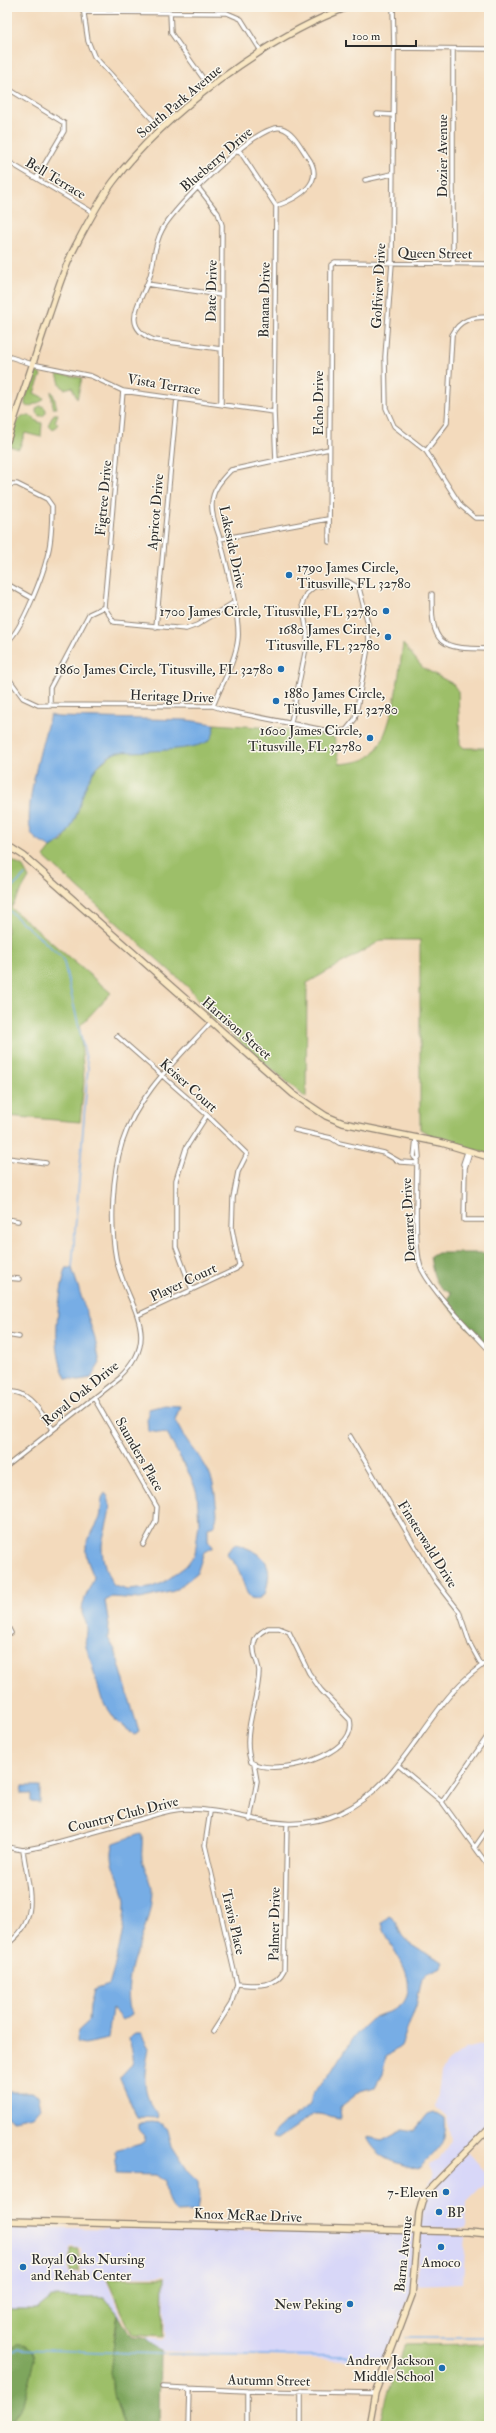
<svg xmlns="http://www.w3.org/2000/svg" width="496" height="2433" viewBox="0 0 496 2433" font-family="'IM FELL Double Pica',serif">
	<rect width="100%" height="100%" fill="#fbf7ec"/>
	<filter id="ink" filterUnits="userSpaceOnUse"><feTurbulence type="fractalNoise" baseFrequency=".025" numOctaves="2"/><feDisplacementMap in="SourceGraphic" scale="8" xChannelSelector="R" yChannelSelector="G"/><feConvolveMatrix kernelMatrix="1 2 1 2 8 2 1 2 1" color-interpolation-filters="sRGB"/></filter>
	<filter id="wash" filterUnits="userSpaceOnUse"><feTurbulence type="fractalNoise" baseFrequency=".012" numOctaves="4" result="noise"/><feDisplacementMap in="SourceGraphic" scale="16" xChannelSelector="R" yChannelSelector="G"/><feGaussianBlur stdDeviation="0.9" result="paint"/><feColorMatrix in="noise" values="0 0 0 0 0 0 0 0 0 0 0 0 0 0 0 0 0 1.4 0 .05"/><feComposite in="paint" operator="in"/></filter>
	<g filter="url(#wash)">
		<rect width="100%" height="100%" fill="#f3dabc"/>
		<path fill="#d8d7f8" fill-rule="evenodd" d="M 485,2044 L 489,2046 L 489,2125 L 428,2186 L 432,2176 L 429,2165 L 439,2160 L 451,2140 L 447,2118 L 435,2107 L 440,2073 L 448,2062 L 465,2049 Z
			M 468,2152 L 489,2176 L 489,2180 L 467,2202 L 466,2229 L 420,2228 L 426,2196 Z
			M 7,2227 L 415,2233 L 410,2294 L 384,2362 L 160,2351 L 144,2338 L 162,2340 L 165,2337 L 164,2276 L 105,2276 L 123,2320 L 105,2298 L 52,2297 L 37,2309 L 7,2309 ZM 70,2247 L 81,2248 L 81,2273 L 79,2274 L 68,2273 L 69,2248 Z
			M 419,2234 L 466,2234 L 463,2283 L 416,2285 Z"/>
		<path fill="#9dbf69" stroke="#64754a" d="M 36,371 L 41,375 L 34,393 L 44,398 L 42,401 L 28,407 L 25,405 L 25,399 Z
			M 57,373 L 82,378 L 77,399 L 72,387 L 64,389 L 60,384 Z
			M 51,391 L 53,393 L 57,408 L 53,408 Z
			M36 411a5 5 0 1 1 10 0a5 5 0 1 1-10 0Z
			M 54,414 L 58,414 L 55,422 L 58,424 L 53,430 L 48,425 Z
			M 22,416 L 31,416 L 38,422 L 42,423 L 41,437 L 25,433 L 19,449 L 9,446 L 16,423 Z
			M 403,644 L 423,668 L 453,684 L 458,691 L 460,744 L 464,748 L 489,748 L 489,1154 L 437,1139 L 420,1129 L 420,940 L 382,940 L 307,983 L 306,1098 L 210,1016 L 190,989 L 44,857 L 51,848 L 63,841 L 76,817 L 84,786 L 97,767 L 115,752 L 190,747 L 213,734 L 214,724 L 273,728 L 334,737 L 340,764 C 350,763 362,762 370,756 C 393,738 399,672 403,644 Z
			M 7,858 L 23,867 L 29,878 L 11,908 L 111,993 L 80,1026 L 84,1081 L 80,1122 L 7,1116 Z
			M 70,2249 L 79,2249 L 79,2272 L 70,2272 Z
			M 107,2278 L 164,2278 L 163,2337 L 132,2335 Z
			M 52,2297 L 105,2298 L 118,2314 C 110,2356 111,2386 124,2426 L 7,2426 L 7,2421 L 11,2422 L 24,2403 L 35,2360 L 25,2344 L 13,2348 L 7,2354 L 7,2309 L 37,2309 Z
			M 489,2344 L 489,2426 L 379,2426 L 387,2393 L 405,2345 Z"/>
		<path fill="#7ea65d" stroke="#546844" d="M 437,1253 L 489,1253 L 489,1349 L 446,1304 L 451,1293 C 434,1287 433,1273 430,1257 Z
			M 118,2314 L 131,2337 L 144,2338 L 160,2351 L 159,2426 L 124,2426 L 115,2398 L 110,2372 Z
			M 19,2344 C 29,2344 35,2350 35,2360 L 24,2403 L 11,2422 L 7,2421 L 7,2354 Z"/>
		<path fill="#77ade5" stroke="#516c88" d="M 50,715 L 58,717 L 187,720 L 214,724 C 214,731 214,737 208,741 C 197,750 148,751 133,752 C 128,752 119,751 115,753 C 73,773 88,828 51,848 C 46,845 37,841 33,836 C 20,818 44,737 50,715 Z
			M 66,1268 L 72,1268 L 95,1339 L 100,1363 L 91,1378 L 78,1380 L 66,1378 C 50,1347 58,1302 66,1268 Z
			M 164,1405 L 180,1406 L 175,1420 C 190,1453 214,1461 216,1504 C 217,1512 218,1517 214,1525 L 208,1527 L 208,1540 L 213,1547 L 204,1552 L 197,1573 L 174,1591 L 140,1599 L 112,1597 L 105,1601 L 109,1625 L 108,1638 L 115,1650 L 139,1732 L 135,1735 L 117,1722 L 102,1700 L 89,1655 C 82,1637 87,1644 87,1628 C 87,1622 83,1618 82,1613 C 81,1601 91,1588 94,1577 C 81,1547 84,1548 99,1520 C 103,1512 99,1500 105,1493 C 117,1504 102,1533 102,1547 C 102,1559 107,1576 114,1586 L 128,1590 L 149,1588 L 163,1583 L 186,1566 L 195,1554 L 199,1523 L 197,1493 L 191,1477 L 167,1434 L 148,1431 L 147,1419 L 149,1409 Z
			M 234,1544 C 239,1544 244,1547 249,1549 C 272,1558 271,1574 265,1594 L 258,1599 L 251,1598 L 247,1593 L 237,1566 L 226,1554 Z
			M 22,1786 L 40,1786 L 40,1803 L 31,1802 L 31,1794 L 21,1794 Z
			M 140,1834 L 142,1835 C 143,1843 141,1852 142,1859 C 144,1869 153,1882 152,1891 C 151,1935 119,1967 131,2014 L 122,2020 L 112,2008 L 108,2039 L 84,2044 L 77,2042 L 78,2031 L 89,2021 L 90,2006 L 94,1990 L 109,1985 C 117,1958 125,1931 125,1902 C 124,1880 106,1865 114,1843 Z
			M 389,1916 C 400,1921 397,1932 405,1939 C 416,1949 430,1955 444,1962 L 442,1967 L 427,1973 L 422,1979 L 416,2006 L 401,2046 L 386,2057 L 382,2074 L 375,2087 L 361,2091 L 340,2107 L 341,2119 C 331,2119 324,2113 314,2114 L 278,2139 L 272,2138 C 274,2124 303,2115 310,2104 C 311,2102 311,2098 312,2095 C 315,2087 325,2082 330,2075 C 342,2057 351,2037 367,2023 C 380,2009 403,2016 408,1992 C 412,1965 386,1947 382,1922 Z
			M 135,2034 L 141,2034 L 149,2048 C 144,2075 140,2092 159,2115 L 158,2118 L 137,2117 L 120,2079 L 120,2077 C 138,2058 134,2063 129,2038 Z
			M 7,2092 L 31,2092 L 38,2095 L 41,2107 L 33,2116 L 14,2120 L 7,2117 Z
			M 434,2112 L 445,2119 C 448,2144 435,2153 418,2169 C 396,2163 377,2159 367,2137 L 382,2140 L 403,2129 L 414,2131 L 428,2114 Z
			M 152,2122 L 160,2123 L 168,2129 L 172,2146 L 188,2171 L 198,2181 L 199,2196 L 197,2211 L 177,2212 C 167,2203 166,2195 165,2182 L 156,2175 L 116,2174 L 116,2150 L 144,2142 L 145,2136 L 138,2128 L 138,2123 Z"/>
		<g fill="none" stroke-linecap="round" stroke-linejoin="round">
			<path stroke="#77ade5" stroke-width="1.5" d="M 7,893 L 25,875
				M 7,909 L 63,958 L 88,1067 L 72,1268
				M 406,2338 L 489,2338
				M 7,2356 L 19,2349 L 159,2354 L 350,2356"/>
		</g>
	</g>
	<g filter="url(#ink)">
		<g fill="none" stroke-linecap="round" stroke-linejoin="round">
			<defs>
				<path id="street" d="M 83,7 L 88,41 L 94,56 L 161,129
					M 393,7 L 394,48 L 392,263 L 385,357 L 386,408 L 394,426 L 426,451 L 461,506 L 475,518 L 489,518
					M 83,12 L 227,13 L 241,19 L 261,51
					M 170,12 L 171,33 L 210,88
					M 394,48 L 489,49
					M 7,88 L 64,123 L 64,131 L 37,177
					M 377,114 L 393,115
					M 239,150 L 276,206 L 274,412 L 276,461
					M 7,161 L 94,213
					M 365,180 L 392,174
					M 197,186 L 218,213 L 222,225 L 221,404
					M 453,263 L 453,49
					M 147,284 L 221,295
					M 221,349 L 154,340 C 119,326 141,302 149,279 C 155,263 153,246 162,230 C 173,208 258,122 281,128 C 293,131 300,146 307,156 C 327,182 299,198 276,206
					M 7,356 L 32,364 L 91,376 L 123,391 L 274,412
					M 426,451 L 447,423 L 452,335 C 460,319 472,317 489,317
					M 7,487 L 12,484 L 17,484 L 47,499 L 52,506 C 52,521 52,538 48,553 C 44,573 22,630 7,642
					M 220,539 L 328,519
					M 329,542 L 331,265 L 335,262 L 489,264
					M 7,584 L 32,598
					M 432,594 C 431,645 440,649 489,649
					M 104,607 L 123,391
					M 156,627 L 177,398
					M 7,676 L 23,698 L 38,705 L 213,706 L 228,711 L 334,732 L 346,730 L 355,719 L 369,642 L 368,624 L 359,588 L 347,581 L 314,587 L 306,594 L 302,604 L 307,632 L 307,643 L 291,722
					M 50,706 L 50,688 L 89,614 L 104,607 L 114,622 L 186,629 L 197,625 L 233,603
					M 213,706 C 221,685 236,661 238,638 C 240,617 226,562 220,539 C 217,528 211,516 212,504 C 212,490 222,479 231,470 L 329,449
					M 117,1036 L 207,1115 L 247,1154 L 238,1172 L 233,1198 L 232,1229 L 239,1265 L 236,1269 L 138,1315
					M 295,1130 L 331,1138 L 339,1143 L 384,1153 L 400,1162 L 417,1163
					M 416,1138 L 414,1157 L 417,1160 C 417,1184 413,1251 422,1270 C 435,1295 469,1328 489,1350
					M 416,1143 L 418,1145 L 419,1157 L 417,1160
					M 467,1152 L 463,1164 L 465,1168 L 464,1220 L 489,1220
					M 7,1158 L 46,1163
					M 465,1168 L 469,1155 L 467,1152
					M 7,1219 L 18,1221
					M 7,1278 L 19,1279
					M 192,1290 L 176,1247 L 176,1180 L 186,1148 L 207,1115
					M 7,1335 L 19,1337
					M 7,1393 C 27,1386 43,1416 53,1429
					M 94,1398 L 157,1507 L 156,1521 L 143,1545
					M 350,1436 L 435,1580 L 459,1611 L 470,1644 L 482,1666
					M 7,1466 L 120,1377 C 165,1336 125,1303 116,1258 C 110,1225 112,1175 122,1143 C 137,1095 178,1058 211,1022
					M 7,1625 L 11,1633
					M 268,1628 L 279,1628 L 289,1632 L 309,1673 L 321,1690 L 350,1720 C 359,1755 274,1778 251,1762 C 241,1733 259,1700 259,1671 C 258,1661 252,1654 254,1644 C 255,1636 261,1632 268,1628 Z
					M 399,1766 L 442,1802 L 489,1867
					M 442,1802 L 489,1734
					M 210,1812 L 205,1845 L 237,1984 L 231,2004 L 213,2032
					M 250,1820 L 257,1781 L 254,1764
					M 7,1847 L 23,1850 L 44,1846 C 76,1837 108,1828 141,1819 C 155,1815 170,1809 185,1809 C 240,1808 282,1839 340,1813 C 409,1782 426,1699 489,1661
					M 475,1847 L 489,1827
					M 7,1944 C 43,1920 27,1884 23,1850
					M 237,1984 C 255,1985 275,1989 284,1970 L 287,1824
					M 162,2387 L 247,2391 L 375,2393
					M 188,2426 L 189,2388
					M 247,2426 L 247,2391
					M 301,2426 L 301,2391"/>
				<path id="secondary" d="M 7,441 C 21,399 35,357 49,315 C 57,292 64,267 76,245 C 87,224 99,201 113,182 C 165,113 267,37 348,7
					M 7,845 L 24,856 L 293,1094 L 326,1116 L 343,1123 L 442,1143 L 489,1157
					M 7,2221 L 469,2232 L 489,2234
					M 369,2426 L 375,2393 L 412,2295 L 419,2213 L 424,2195 L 489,2128"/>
			</defs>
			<use href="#street" stroke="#8f8274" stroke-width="5.5"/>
			<use href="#secondary" stroke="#8f8274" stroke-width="8"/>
			<use href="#street" stroke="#fff" stroke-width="3.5"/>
			<use href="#secondary" stroke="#f9e7c3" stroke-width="5.5"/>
		</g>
	</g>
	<g fill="#1f6fb2" stroke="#fbf7ec" stroke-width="1.5">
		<circle cx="289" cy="575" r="4"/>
		<circle cx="386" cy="611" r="4"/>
		<circle cx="388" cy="637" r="4"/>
		<circle cx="281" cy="669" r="4"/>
		<circle cx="276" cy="701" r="4"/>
		<circle cx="370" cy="738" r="4"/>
		<circle cx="446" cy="2192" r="4"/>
		<circle cx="439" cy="2212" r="4"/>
		<circle cx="441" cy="2247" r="4"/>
		<circle cx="23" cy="2267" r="4"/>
		<circle cx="350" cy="2304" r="4"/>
		<circle cx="442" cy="2368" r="4"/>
	</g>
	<g text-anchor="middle" stroke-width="3" stroke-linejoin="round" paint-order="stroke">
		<g font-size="14" fill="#2b2b2b" stroke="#fbf7ec">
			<text transform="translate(179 101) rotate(-40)" y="5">South Park Avenue</text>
			<text transform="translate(442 156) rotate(-90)" y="5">Dozier Avenue</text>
			<text transform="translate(216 159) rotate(-41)" y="5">Blueberry Drive</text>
			<text transform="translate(56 178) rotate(31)" y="5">Bell Terrace</text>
			<text transform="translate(435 253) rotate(1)" y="5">Queen Street</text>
			<text transform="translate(378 286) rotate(-87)" y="5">Golfview Drive</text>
			<text transform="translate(211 291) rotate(-89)" y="5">Date Drive</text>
			<text transform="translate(264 300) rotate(-89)" y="5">Banana Drive</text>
			<text transform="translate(164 384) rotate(9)" y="5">Vista Terrace</text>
			<text transform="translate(318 403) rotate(-90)" y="5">Echo Drive</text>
			<text transform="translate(103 498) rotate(-85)" y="5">Figtree Drive</text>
			<text transform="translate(155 512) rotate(-85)" y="5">Apricot Drive</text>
			<text transform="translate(233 547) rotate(78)" y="5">Lakeside Drive</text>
			<text transform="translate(172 696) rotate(2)" y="5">Heritage Drive</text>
			<text transform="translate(237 1028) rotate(41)" y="5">Harrison Street</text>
			<text transform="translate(189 1085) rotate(42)" y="5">Keiser Court</text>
			<text transform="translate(408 1220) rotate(-93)" y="5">Demaret Drive</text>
			<text transform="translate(183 1282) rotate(-25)" y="5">Player Court</text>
			<text transform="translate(80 1393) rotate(-39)" y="5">Royal Oak Drive</text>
			<text transform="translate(140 1454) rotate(60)" y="5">Saunders Place</text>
			<text transform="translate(428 1544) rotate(58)" y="5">Finsterwald Drive</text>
			<text transform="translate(123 1814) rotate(-14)" y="5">Country Club Drive</text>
			<text transform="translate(234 1922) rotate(77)" y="5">Travis Place</text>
			<text transform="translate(274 1924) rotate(-89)" y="5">Palmer Drive</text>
			<text transform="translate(248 2215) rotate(2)" y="5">Knox McRae Drive</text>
			<text transform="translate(403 2254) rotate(-84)" y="5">Barna Avenue</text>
			<text transform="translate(269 2380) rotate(1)" y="5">Autumn Street</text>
		</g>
		<g font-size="14" fill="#2b2b2b" stroke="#fbf7ec" text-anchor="end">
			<text x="297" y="572" text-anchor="start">1790 James Circle,<tspan x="297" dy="16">Titusville, FL 32780</tspan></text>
			<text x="378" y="616">1700 James Circle, Titusville, FL 32780</text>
			<text x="380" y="634">1680 James Circle,<tspan x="380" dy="16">Titusville, FL 32780</tspan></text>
			<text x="273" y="674">1860 James Circle, Titusville, FL 32780</text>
			<text x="284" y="698" text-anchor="start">1880 James Circle,<tspan x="284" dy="16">Titusville, FL 32780</tspan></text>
			<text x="362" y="735">1600 James Circle,<tspan x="362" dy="16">Titusville, FL 32780</tspan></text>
			<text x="438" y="2197">7-Eleven</text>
			<text x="447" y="2217" text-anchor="start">BP</text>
			<text x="31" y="2264" text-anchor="start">Royal Oaks Nursing<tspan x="31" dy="16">and Rehab Center</tspan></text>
			<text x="441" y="2267" text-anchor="middle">Amoco</text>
			<text x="342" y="2309">New Peking</text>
			<text x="434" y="2365">Andrew Jackson<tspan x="434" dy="16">Middle School</tspan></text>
		</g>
	</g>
	<rect width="496" height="2433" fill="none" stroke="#fbf7ec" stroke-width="24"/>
	<path d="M346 40v6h70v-6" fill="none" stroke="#2b2b2b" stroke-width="2"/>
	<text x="352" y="40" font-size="12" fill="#2b2b2b" stroke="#fbf7ec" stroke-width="3" paint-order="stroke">100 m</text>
</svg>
